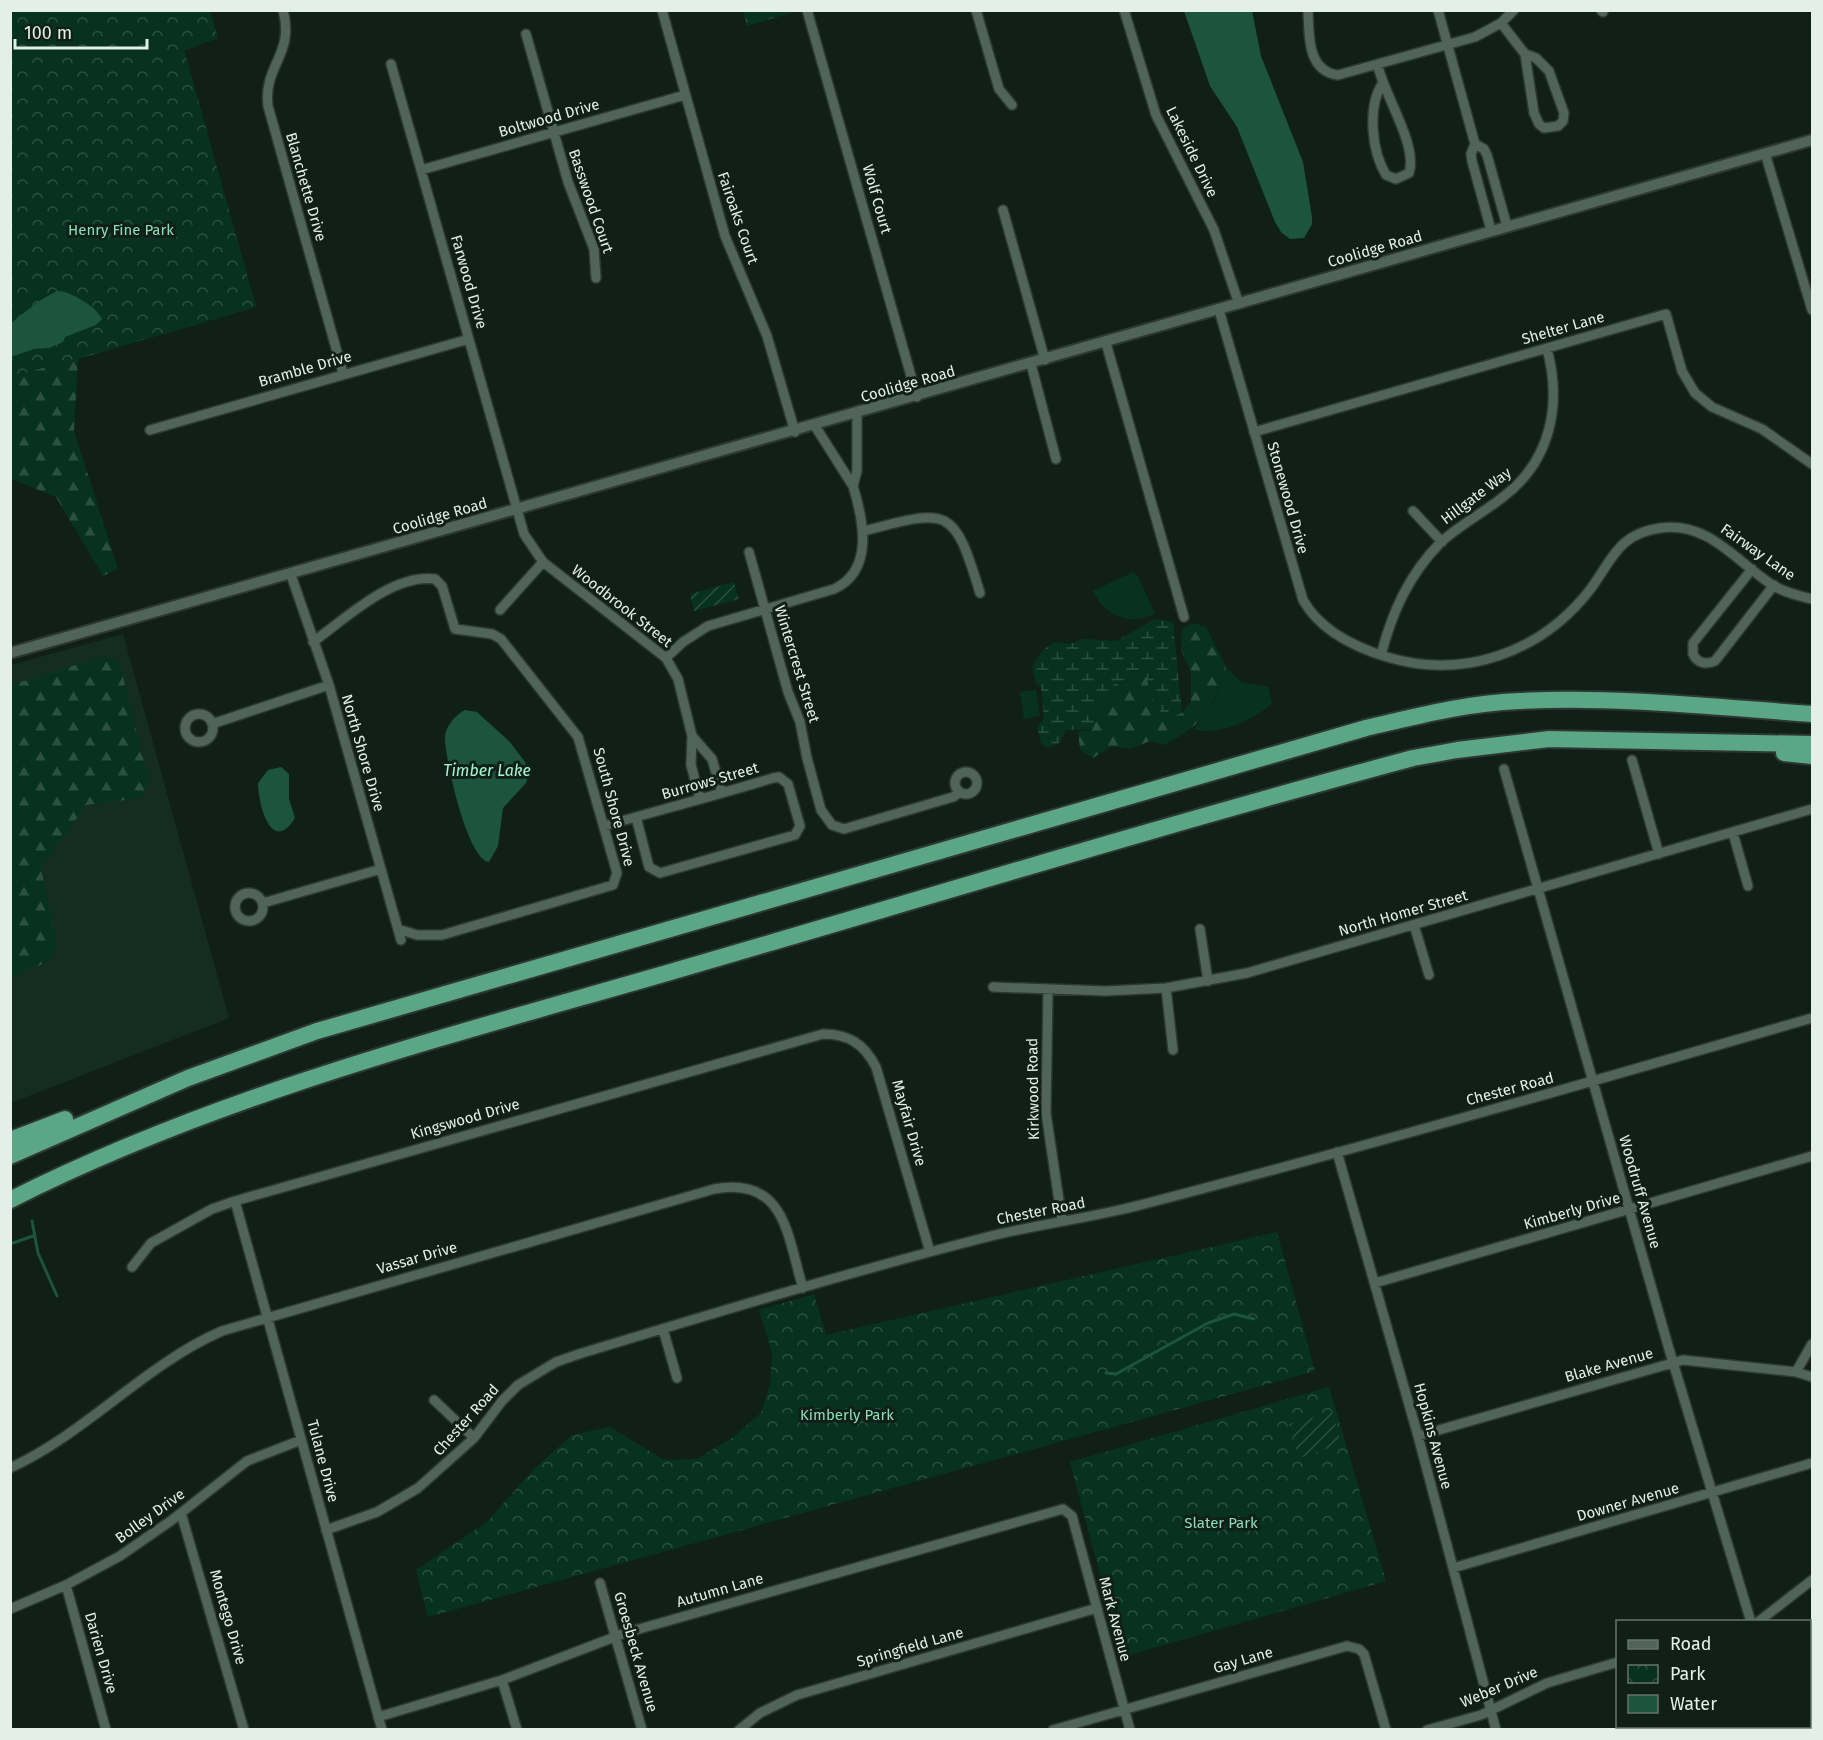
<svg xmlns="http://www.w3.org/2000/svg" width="1823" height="1740" viewBox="0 0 1823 1740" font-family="'Fira Sans',sans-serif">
	<defs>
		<pattern id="forest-firs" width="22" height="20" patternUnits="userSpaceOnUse" patternTransform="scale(1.5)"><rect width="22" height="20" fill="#073222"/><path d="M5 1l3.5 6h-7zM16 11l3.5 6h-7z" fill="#2b5042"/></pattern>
		<pattern id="wetland-marsh" width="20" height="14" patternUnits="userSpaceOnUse" patternTransform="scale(1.5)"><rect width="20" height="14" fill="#073222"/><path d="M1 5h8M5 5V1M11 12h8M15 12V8" fill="none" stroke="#2b5042"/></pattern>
		<pattern id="park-crowns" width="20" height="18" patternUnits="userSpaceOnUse" patternTransform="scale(1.5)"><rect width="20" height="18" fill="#073222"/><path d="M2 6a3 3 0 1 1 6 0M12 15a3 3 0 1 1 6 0" fill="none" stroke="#2b5042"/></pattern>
		<pattern id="garden-furrows" width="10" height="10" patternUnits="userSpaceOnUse" patternTransform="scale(1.5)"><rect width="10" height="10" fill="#073222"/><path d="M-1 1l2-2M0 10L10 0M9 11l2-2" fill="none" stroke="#2b5042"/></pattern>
	</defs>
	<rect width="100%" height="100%" fill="#102019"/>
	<path fill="#142c22" d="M 123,634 L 229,1018 L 11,1103 L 11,665 Z"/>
	<path fill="#073222" d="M 1131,573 L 1137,575 L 1155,613 C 1131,628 1104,615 1093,591 Z
		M 1226,667 L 1241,682 L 1268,687 L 1272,704 C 1253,719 1219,737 1194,729 L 1215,701 Z
		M 1036,690 L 1040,716 L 1024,719 L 1020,692 Z"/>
	<path fill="url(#forest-firs)" d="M 10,11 L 210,11 L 218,38 L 184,50 L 256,307 L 78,359 L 74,431 L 118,569 L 103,576 L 56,497 L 11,479 Z
		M 1193,623 L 1206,627 L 1226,667 C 1212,712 1206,722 1164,745 L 1150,741 L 1130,749 L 1112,746 L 1093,758 L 1080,749 L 1078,732 L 1093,729 L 1096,711 L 1112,685 L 1126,681 L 1135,670 L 1146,673 L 1151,698 L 1182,713 L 1191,701 L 1191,671 L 1181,650 L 1182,629 Z
		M 105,656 L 119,661 L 149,781 L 141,798 L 86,805 L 41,868 L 57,945 L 48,962 L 11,977 L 11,685 Z"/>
	<path fill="url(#wetland-marsh)" d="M 1154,619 L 1173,622 L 1182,713 L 1165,719 L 1151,698 L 1146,673 L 1135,670 L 1126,681 L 1112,685 L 1096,711 L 1093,729 L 1066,730 L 1059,743 L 1047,748 L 1041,743 L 1037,727 L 1044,719 L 1041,687 L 1036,683 L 1032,667 L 1042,651 L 1054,642 L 1070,644 L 1083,639 L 1117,641 Z"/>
	<path fill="url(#park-crowns)" d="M 20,10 L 210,11 L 218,38 L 184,50 L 256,307 L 11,377 L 10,13 Z
		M 743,11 L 743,10 L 797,11 L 747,26 Z
		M 1277,1232 L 1315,1371 L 428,1617 L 416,1570 L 488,1521 L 533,1470 L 572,1435 L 610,1427 L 664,1460 L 697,1459 L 732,1438 L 761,1413 L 770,1384 L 772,1352 L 759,1310 L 814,1294 L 826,1335 Z
		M 1329,1387 L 1386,1581 L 1122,1657 L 1070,1462 Z"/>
	<path fill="url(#garden-furrows)" d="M 734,582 L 739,599 L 694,611 L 690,594 Z
		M 1332,1412 L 1341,1444 L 1299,1458 L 1289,1424 Z"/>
	<path fill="#1d543e" d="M 1184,11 L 1252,11 L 1261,56 L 1303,162 L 1312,217 L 1312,224 L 1304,238 L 1290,239 L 1281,232 L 1275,222 L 1237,127 L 1210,86 Z
		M 57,291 C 69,290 97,307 102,319 L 96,325 L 65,337 L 63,342 L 49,348 L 34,349 L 11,357 L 11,323 L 39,301 Z
		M 465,710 L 477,712 L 510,742 L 525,762 L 529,774 L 526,783 L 503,808 L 498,846 L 489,862 C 467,859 446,761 445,740 C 444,728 455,715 465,710 Z
		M 281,767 L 289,774 L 289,799 L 295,818 C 271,856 258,803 258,783 L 268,770 Z"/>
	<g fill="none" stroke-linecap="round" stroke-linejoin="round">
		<path stroke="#1d543e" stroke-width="3" d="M 32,1221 L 38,1253 L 57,1296
			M 10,1244 L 33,1236
			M 1106,1373 L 1116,1374 L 1208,1323 L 1234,1314 L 1254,1319"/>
		<defs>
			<path id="minor" d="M 283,10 C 295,55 263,65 268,106 L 343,373
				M 662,10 L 725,236 L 767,336 L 795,432
				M 807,10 L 917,397
				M 976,10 L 999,89 L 1012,105
				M 1124,10 L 1156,115 L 1214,230 L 1239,304
				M 1308,10 C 1309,35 1307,71 1338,75 L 1475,37 L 1501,23 L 1514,10
				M 1438,10 L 1475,144
				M 1601,10 L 1603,12
				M 1501,23 L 1525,54 L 1536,58 L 1549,71 L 1564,113 L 1563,121 L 1558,126 L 1544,128 L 1539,124 L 1534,113 L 1525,54
				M 526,34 L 568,182 L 594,249 L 596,278
				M 391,64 L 524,534 L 543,562 L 666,658 L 678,679 L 692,736 L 691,765 L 700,799
				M 1378,66 C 1384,95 1418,145 1409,173 L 1396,179 L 1386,175 C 1372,152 1367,108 1382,84
				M 1765,153 L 1812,310
				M 421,170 L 685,95
				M 1003,210 L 1045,360
				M 1491,230 L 1472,161 L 1471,154 L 1475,144 L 1484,149 L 1487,155 L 1507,226
				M 1219,310 L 1303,600 C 1320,630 1354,647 1387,657 C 1463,680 1540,653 1589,591 C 1612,561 1617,534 1660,528 C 1710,521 1737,563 1774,586 C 1786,593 1799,596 1812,599
				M 1106,343 L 1184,617
				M 1031,364 L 1056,459
				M 815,426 L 853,486 L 857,471 L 857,414
				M 150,430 L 469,339
				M 1254,432 L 1666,314 L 1682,371 L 1695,393 L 1712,407 L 1762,429 L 1812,464
				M 1413,511 L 1442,542
				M 864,531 C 950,508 954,507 980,593
				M 749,552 L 788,692 L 800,722 L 807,758 L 821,810 L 832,825 L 844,829 L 953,797 L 960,792
				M 1752,569 L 1693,643 L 1693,654 C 1697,663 1706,665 1715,661 L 1774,585
				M 291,575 L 329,685 L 401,940
				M 500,610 L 543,562
				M 313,642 C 345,619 393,573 435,579 L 442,586 L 455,629 L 492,634 L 501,639 L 578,737 L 617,873 L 613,885 L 442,935 L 417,935 L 398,929
				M 1381,655 C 1392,612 1409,575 1440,543 C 1459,525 1483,513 1503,497 C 1551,461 1562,404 1547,349
				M 666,658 L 683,642 L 708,626 L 834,589 C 875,570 863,519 853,486
				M185 728a14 14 0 1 1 28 0a14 14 0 1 1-28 0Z
				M 212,724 L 329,685
				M 692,736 L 712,759 L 722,793
				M 1632,760 L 1659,854
				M 1504,769 L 1669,1349 L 1751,1622
				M955 783a11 11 0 1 1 22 0a11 11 0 1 1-22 0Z
				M 604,826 C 660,810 717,795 773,778 L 779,777 L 788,784 L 800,826 L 795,835 L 660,873 L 649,867 L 636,817
				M 1733,833 L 1748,886
				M235 907a14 14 0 1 1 28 0a14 14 0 1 1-28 0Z
				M 263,903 L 381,869
				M 1414,925 L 1429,975
				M 1200,929 L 1208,981
				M 993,987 L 1106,991 L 1166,988 L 1247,973 L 1812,809
				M 1166,988 L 1173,1050
				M 1048,990 L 1046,1113 L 1062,1221
				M 1337,1152 L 1418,1436 L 1496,1730
				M 235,1201 L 382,1730
				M 132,1267 L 151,1243 L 212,1209 L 235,1201 L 823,1034 C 849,1034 864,1044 876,1067 L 930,1252
				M 1375,1283 L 1812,1156
				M 663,1329 L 677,1378
				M 1796,1372 L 1812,1344
				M 434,1400 L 474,1438
				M 1418,1436 L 1683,1360 L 1796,1372 L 1812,1377
				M 10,1468 C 88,1432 144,1365 222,1331 L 714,1189 C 786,1176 787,1236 803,1288
				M 181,1513 L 244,1730
				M 326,1530 L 377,1512 L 418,1488 L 474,1438 L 502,1401 L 518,1385 L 556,1362 L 579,1354 C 714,1313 850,1272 987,1237 C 1038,1224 1092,1218 1144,1204 C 1368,1146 1590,1082 1812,1018
				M 1453,1568 L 1812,1463
				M 600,1583 L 642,1730
				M 66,1585 L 106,1730
				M 10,1609 L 66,1585 L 120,1556 L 172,1520 L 247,1461 L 301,1440
				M 1758,1622 L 1812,1580
				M 502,1680 L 517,1730
				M 378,1717 L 502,1680 L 625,1633 L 1063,1509 L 1072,1516 L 1130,1730
				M 1782,1726 L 1783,1730
				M 739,1730 L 760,1713 L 797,1695 L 1097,1608
				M 1053,1730 L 1347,1646 L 1359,1649 L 1364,1654 L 1386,1730
				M 1427,1730 L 1481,1715 L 1547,1683 L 1618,1662"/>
			<path id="tertiary" d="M 10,653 L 1812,140"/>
			<path id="motorway" d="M 1784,753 L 1812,756
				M 10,1140 L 65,1119
				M 10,1156 L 188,1078 L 317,1031 L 1366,728 C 1417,716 1467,703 1519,701 C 1617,696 1715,707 1812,714
				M 10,1200 C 218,1095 445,1037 667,973 C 915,901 1163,825 1413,758 L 1457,750 L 1549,739 L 1812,744"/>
		</defs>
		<use href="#minor" stroke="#2e3833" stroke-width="12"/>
		<use href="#tertiary" stroke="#2e3833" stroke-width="14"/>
		<use href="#motorway" stroke="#2e3833" stroke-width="20"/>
		<use href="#minor" stroke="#51645a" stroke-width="9"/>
		<use href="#tertiary" stroke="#51645a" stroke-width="10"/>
		<use href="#motorway" stroke="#5ba685" stroke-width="16"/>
	</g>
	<g text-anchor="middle" stroke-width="6" stroke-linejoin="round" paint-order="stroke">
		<g font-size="15" fill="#e4efe9" stroke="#102019">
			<text transform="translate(549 118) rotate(-16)" y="5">Boltwood Drive</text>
			<text transform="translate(1192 152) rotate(64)" y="5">Lakeside Drive</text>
			<text transform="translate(306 187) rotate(74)" y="5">Blanchette Drive</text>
			<text transform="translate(877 199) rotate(74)" y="5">Wolf Court</text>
			<text transform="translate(591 201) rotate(71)" y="5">Basswood Court</text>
			<text transform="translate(738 218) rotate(71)" y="5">Fairoaks Court</text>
			<text transform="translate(1375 249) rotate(-16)" y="5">Coolidge Road</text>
			<text transform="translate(469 282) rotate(74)" y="5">Farwood Drive</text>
			<text transform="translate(1563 328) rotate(-16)" y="5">Shelter Lane</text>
			<text transform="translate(305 369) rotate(-16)" y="5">Bramble Drive</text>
			<text transform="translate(908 384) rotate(-16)" y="5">Coolidge Road</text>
			<text transform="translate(1476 496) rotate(-37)" y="5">Hillgate Way</text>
			<text transform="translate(1288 498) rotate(74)" y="5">Stonewood Drive</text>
			<text transform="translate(440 516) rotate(-16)" y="5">Coolidge Road</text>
			<text transform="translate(1758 552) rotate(35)" y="5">Fairway Lane</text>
			<text transform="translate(622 606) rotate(38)" y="5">Woodbrook Street</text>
			<text transform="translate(797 664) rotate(73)" y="5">Wintercrest Street</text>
			<text transform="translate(363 753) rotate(74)" y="5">North Shore Drive</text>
			<text transform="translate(710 781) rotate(-16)" y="5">Burrows Street</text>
			<text transform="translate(614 807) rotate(75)" y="5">South Shore Drive</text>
			<text transform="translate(1403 913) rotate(-16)" y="5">North Homer Street</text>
			<text transform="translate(1033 1089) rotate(-91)" y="5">Kirkwood Road</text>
			<text transform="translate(1510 1089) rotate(-15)" y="5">Chester Road</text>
			<text transform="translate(465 1119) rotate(-16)" y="5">Kingswood Drive</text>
			<text transform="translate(909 1123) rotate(74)" y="5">Mayfair Drive</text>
			<text transform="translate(1640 1192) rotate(74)" y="5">Woodruff Avenue</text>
			<text transform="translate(1041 1211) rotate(-11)" y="5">Chester Road</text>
			<text transform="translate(1572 1211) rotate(-16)" y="5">Kimberly Drive</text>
			<text transform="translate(417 1258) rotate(-16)" y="5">Vassar Drive</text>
			<text transform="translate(1609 1365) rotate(-16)" y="5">Blake Avenue</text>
			<text transform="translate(466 1420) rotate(-48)" y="5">Chester Road</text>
			<text transform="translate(1433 1436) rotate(75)" y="5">Hopkins Avenue</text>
			<text transform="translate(323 1461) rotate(75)" y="5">Tulane Drive</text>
			<text transform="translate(1628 1502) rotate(-16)" y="5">Downer Avenue</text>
			<text transform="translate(150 1516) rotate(-36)" y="5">Bolley Drive</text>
			<text transform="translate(720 1590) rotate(-16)" y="5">Autumn Lane</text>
			<text transform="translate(228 1617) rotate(74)" y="5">Montego Drive</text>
			<text transform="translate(1115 1619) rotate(75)" y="5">Mark Avenue</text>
			<text transform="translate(910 1647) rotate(-16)" y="5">Springfield Lane</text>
			<text transform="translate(636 1652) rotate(74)" y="5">Groesbeck Avenue</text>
			<text transform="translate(101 1653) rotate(74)" y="5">Darien Drive</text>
			<text transform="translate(1243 1660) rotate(-16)" y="5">Gay Lane</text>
			<text transform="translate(1499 1687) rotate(-23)" y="5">Weber Drive</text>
		</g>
		<g font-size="15" fill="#8bdfb8" stroke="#102019">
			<text x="121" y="235">Henry Fine Park</text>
			<text x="847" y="1420">Kimberly Park</text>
			<text x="1221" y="1528">Slater Park</text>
		</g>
		<g font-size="16" font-style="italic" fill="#a3f8d0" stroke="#102019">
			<text x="487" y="776">Timber Lake</text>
		</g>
	</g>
	<rect width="1823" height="1740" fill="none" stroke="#e4efe9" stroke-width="24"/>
	<rect x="1616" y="1620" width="195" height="108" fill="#102019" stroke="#65736c" stroke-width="1.5"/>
	<rect x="1628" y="1640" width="30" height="9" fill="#51645a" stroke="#65736c" stroke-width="1.5"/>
	<text x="1670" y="1650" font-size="18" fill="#e4efe9">Road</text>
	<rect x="1628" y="1665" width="30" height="18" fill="url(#park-crowns)" stroke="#65736c" stroke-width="1.5"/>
	<text x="1670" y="1680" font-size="18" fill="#e4efe9">Park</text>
	<rect x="1628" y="1695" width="30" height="18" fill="#1d543e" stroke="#65736c" stroke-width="1.5"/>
	<text x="1670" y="1710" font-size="18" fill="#e4efe9">Water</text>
	<path d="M15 39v9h132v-9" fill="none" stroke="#e4efe9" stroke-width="3"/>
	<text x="24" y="39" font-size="18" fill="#e4efe9" stroke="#102019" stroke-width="4.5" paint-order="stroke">100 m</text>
</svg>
